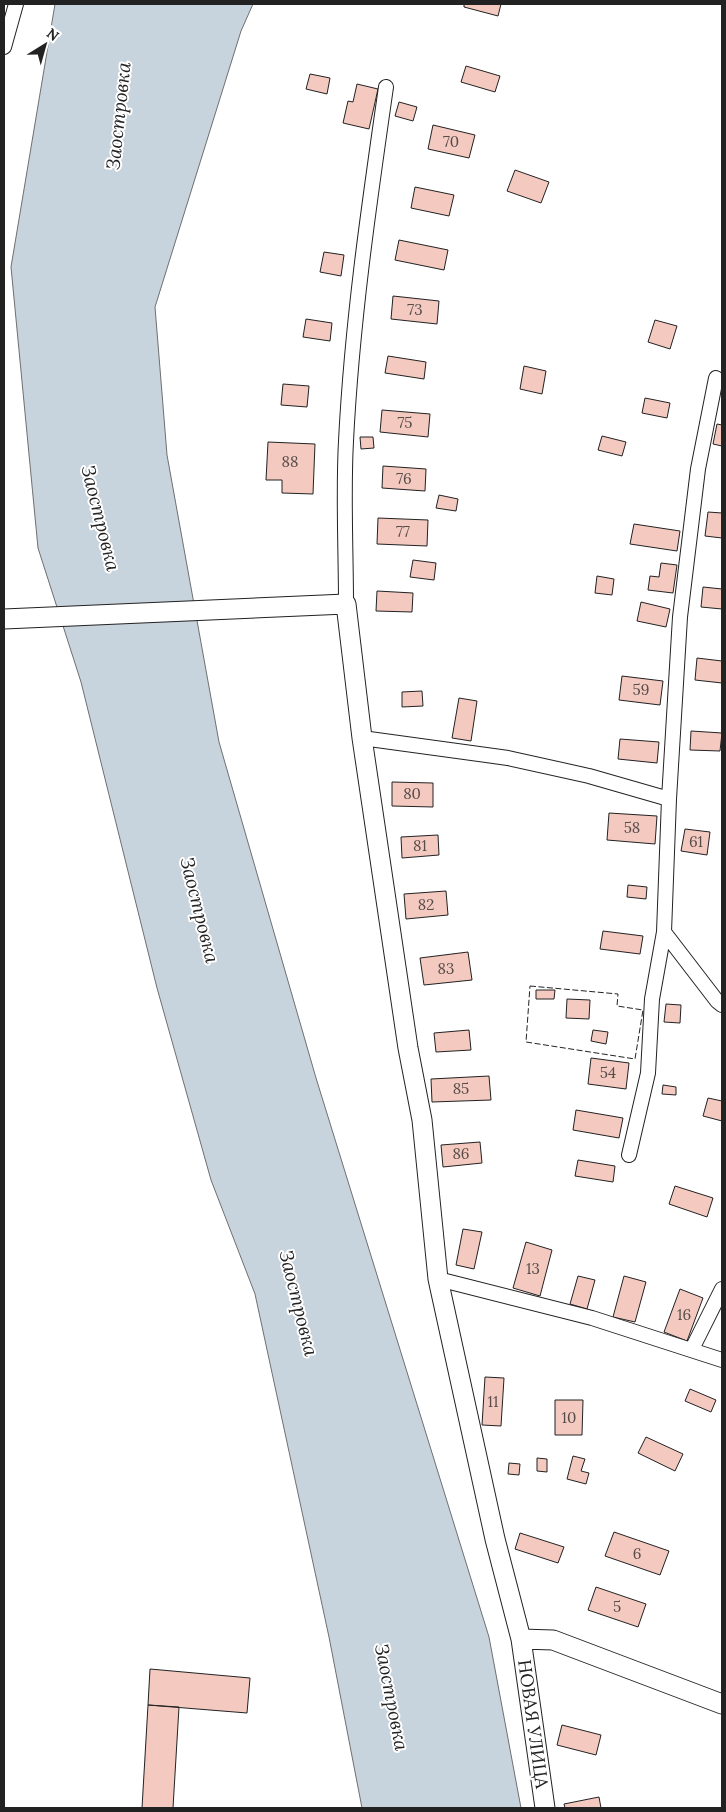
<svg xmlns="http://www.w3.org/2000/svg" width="726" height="1812" viewBox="0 0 726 1812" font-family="Lora,serif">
	<rect width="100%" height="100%" fill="#fff"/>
	<path fill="#c7d3dd" stroke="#6f6f6f" d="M 55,4 L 253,4 L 241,31 L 155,307 L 167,455 L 219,742 L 316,1078 L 489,1637 L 521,1808 L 362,1808 L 329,1637 L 255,1294 L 211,1180 L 157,988 L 81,682 L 38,548 L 11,267 Z"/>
	<path fill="#f3c9c0" stroke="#222" d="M 464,4 L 501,4 L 498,16 L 464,7 Z
		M 466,66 L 500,76 L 495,92 L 461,82 Z
		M 310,74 L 330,78 L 327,94 L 306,89 Z
		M 357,84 L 378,89 L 369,129 L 343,123 L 348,101 L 353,102 Z
		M 399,102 L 417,107 L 413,121 L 395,116 Z
		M 433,125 L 475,135 L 469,158 L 428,149 Z
		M 515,170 L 549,182 L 541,203 L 507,191 Z
		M 415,187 L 454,195 L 449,216 L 411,208 Z
		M 399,240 L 448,250 L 444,270 L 395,260 Z
		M 324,252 L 344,255 L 341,276 L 320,272 Z
		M 393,296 L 439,301 L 437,324 L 391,319 Z
		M 306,319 L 332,323 L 330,341 L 303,337 Z
		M 655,320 L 677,326 L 670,349 L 648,342 Z
		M 388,356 L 426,362 L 424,379 L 385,373 Z
		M 524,366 L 546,371 L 542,394 L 520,389 Z
		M 283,384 L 309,386 L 307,407 L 281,405 Z
		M 645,398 L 670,403 L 667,418 L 642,413 Z
		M 382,410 L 430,414 L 428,437 L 380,432 Z
		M 717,424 L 722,425 L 722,446 L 713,444 Z
		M 602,436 L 626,442 L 622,456 L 598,450 Z
		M 360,437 L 373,437 L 374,448 L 361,449 Z
		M 268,442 L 315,444 L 313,494 L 282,493 L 282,480 L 266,480 Z
		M 383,466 L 426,469 L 425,491 L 382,488 Z
		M 439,495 L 458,499 L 456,511 L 436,508 Z
		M 708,512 L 722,513 L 722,538 L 705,536 Z
		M 378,518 L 428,520 L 427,546 L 377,544 Z
		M 634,524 L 680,531 L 677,551 L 630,544 Z
		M 413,560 L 436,563 L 434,580 L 410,577 Z
		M 661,563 L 677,565 L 673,593 L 648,590 L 650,576 L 659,577 Z
		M 597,576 L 614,579 L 612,595 L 595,593 Z
		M 703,587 L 722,589 L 722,609 L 701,607 Z
		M 377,591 L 413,593 L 412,612 L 376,611 Z
		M 641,602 L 670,609 L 666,627 L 637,621 Z
		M 697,658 L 722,661 L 722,683 L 695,680 Z
		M 622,676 L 663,681 L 660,705 L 619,700 Z
		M 422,691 L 423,706 L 402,707 L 402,692 Z
		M 459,698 L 477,701 L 471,741 L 452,738 Z
		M 691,731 L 722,733 L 720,751 L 690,750 Z
		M 620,739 L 659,742 L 657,763 L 618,759 Z
		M 392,782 L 433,783 L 433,807 L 392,806 Z
		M 609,813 L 657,816 L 655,844 L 607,840 Z
		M 685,829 L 710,832 L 707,855 L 681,851 Z
		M 438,835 L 439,855 L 402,858 L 401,837 Z
		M 628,885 L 647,887 L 646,899 L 627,897 Z
		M 446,891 L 448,915 L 406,919 L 404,894 Z
		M 603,931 L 643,936 L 640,954 L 600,949 Z
		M 468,952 L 472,980 L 424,985 L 420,958 Z
		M 536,990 L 555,990 L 554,999 L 536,999 Z
		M 567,999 L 590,1000 L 589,1019 L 566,1018 Z
		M 666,1004 L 681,1005 L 680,1023 L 664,1022 Z
		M 469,1030 L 471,1050 L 436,1052 L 434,1033 Z
		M 593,1030 L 608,1032 L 606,1044 L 591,1041 Z
		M 591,1058 L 629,1063 L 626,1089 L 588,1084 Z
		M 489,1076 L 491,1100 L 432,1102 L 431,1079 Z
		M 663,1085 L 676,1087 L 676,1095 L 662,1094 Z
		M 708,1098 L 722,1101 L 722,1121 L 703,1116 Z
		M 576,1110 L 623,1118 L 619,1138 L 573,1130 Z
		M 480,1142 L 482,1163 L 443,1167 L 441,1145 Z
		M 578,1160 L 615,1166 L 613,1182 L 575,1176 Z
		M 675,1186 L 713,1198 L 707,1217 L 669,1204 Z
		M 463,1229 L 482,1232 L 474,1269 L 456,1265 Z
		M 526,1242 L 552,1250 L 540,1296 L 513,1288 Z
		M 578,1276 L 595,1280 L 587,1309 L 570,1304 Z
		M 624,1276 L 646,1282 L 635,1322 L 613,1317 Z
		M 680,1289 L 703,1298 L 687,1341 L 664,1332 Z
		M 485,1377 L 504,1378 L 501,1426 L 482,1425 Z
		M 690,1389 L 716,1400 L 711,1412 L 685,1401 Z
		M 555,1400 L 583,1400 L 582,1435 L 555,1435 Z
		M 646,1437 L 683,1454 L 675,1471 L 638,1453 Z
		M 573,1456 L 585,1459 L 581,1471 L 589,1473 L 586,1484 L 567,1479 Z
		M 537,1458 L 547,1459 L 547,1472 L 537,1471 Z
		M 509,1463 L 520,1464 L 519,1475 L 508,1474 Z
		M 614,1532 L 669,1551 L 660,1575 L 605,1556 Z
		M 520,1533 L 564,1547 L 558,1563 L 515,1549 Z
		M 596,1587 L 646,1604 L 638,1627 L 588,1610 Z
		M 150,1669 L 250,1678 L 247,1713 L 148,1705 Z
		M 148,1705 L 179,1707 L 173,1808 L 142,1808 Z
		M 562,1725 L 601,1735 L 596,1755 L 557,1745 Z
		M 599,1797 L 601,1808 L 565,1808 L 564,1804 Z"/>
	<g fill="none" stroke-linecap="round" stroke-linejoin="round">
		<defs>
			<path id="street" d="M 4,47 L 16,4
				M 346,604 C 346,549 343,495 346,441 C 352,322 369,205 386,87
				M 362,738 L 508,758 L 589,776 L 669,799 L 664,932 L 717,1001 L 722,1005
				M 669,799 L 680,617 L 698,469 L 716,378
				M 629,1155 L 648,1073 L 652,999 L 664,932
				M 438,1279 L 592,1318 L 722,1360
				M 692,1349 L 722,1289"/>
			<path id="secondary" d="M 4,619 L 346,604 L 362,738 L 408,1048 L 422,1120 L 438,1279 L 495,1539 L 521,1639 L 545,1808
				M 521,1639 L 553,1640 L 722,1704"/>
		</defs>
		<use href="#street" stroke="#222" stroke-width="16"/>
		<use href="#secondary" stroke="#222" stroke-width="21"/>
		<use href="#street" stroke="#fff" stroke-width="14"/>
		<use href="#secondary" stroke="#fff" stroke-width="19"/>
		<path stroke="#222" stroke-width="1" stroke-dasharray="6 2.5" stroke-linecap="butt" d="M 530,986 L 618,994 L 617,1006 L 643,1010 L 635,1059 L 526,1042 Z"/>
	</g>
	<g text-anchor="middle" stroke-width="4" stroke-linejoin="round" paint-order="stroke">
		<g font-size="15" fill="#564c4a">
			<text x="451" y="147">70</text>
			<text x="415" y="315">73</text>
			<text x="405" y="428">75</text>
			<text x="290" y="467">88</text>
			<text x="404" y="484">76</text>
			<text x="403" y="537">77</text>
			<text x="641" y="695">59</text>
			<text x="412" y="799">80</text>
			<text x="632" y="833">58</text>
			<text x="696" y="847">61</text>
			<text x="420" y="851">81</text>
			<text x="426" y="910">82</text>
			<text x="446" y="974">83</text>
			<text x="608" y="1078">54</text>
			<text x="461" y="1094">85</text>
			<text x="461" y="1159">86</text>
			<text x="533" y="1274">13</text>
			<text x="684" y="1320">16</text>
			<text x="493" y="1407">11</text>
			<text x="569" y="1423">10</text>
			<text x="637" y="1559">6</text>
			<text x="617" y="1612">5</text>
		</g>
		<g font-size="18" fill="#222" stroke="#fff">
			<text transform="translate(533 1724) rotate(82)" y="6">НОВАЯ УЛИЦА</text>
		</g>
		<g font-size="19" font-style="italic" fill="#222" stroke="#fff">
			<text transform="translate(118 116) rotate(-84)" y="7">Заостровка</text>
			<text transform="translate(101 518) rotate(76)" y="7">Заостровка</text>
			<text transform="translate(200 910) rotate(76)" y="7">Заостровка</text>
			<text transform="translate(299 1303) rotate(76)" y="7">Заостровка</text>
			<text transform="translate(392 1697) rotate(79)" y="7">Заостровка</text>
		</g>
	</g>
	<rect width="726" height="1812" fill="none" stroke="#222222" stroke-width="10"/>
	<g transform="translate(45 45) rotate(37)" stroke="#ffffff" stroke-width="4" paint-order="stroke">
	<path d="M0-4L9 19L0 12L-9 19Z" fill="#222222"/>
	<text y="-8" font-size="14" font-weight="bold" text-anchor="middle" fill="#222222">N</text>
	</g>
</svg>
